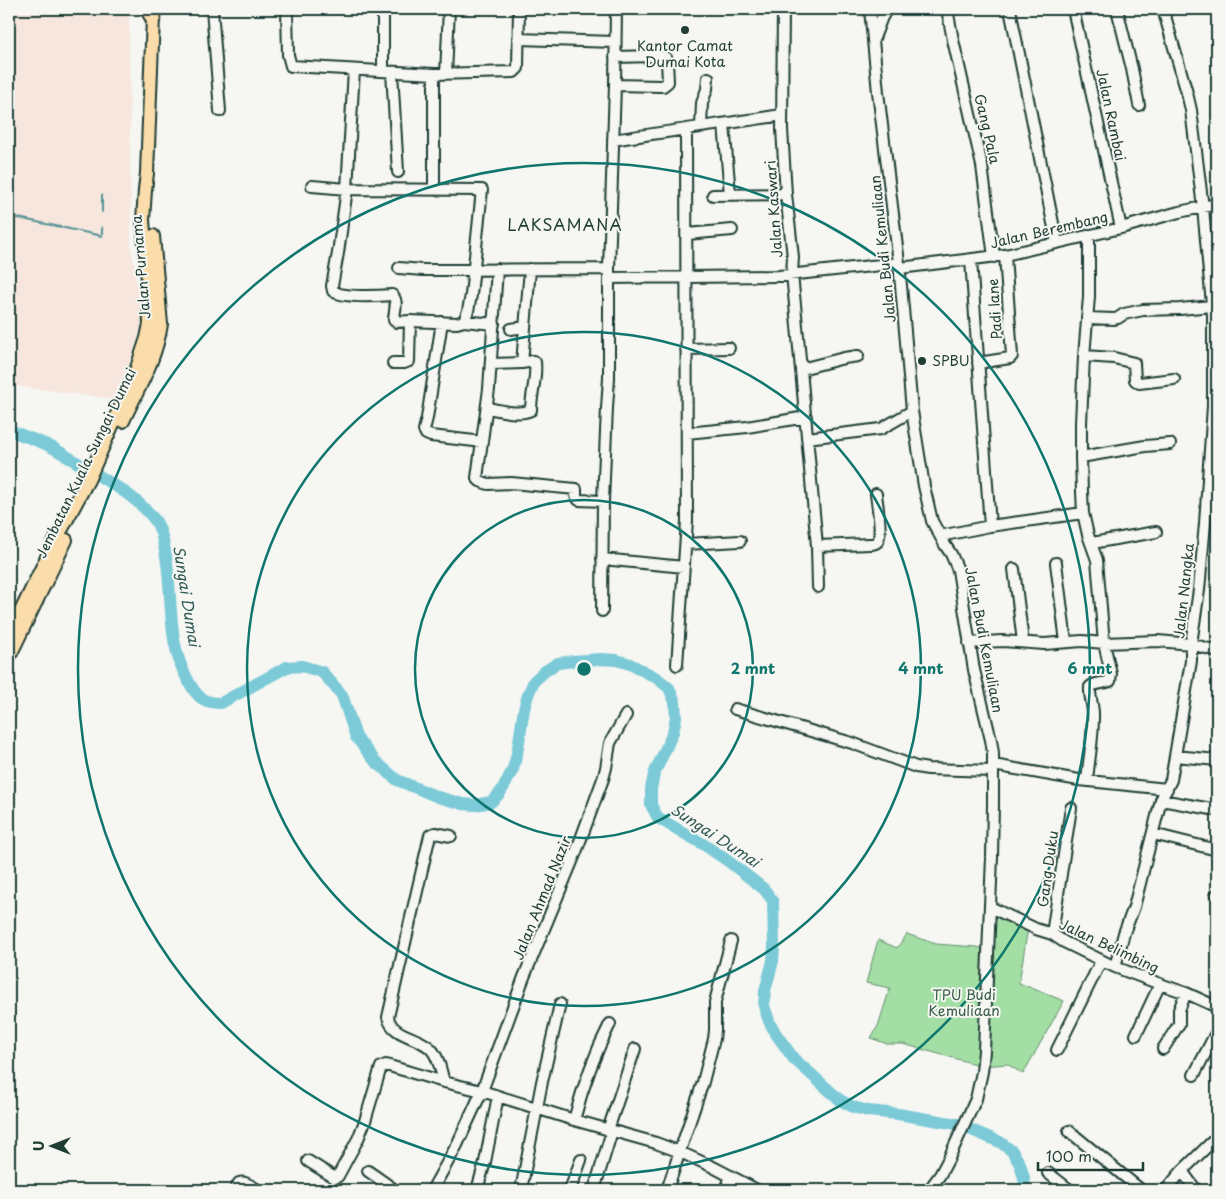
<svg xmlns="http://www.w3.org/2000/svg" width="1226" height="1199" viewBox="0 0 1226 1199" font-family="'Playpen Sans',sans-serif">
	<rect width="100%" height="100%" fill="#f6f6f2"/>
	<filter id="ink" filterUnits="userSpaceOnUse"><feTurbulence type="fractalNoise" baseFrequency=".02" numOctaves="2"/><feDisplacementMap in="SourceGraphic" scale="10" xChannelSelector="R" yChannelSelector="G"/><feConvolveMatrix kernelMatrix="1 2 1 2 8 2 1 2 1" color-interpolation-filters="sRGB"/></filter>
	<g filter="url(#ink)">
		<path fill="#f7e6dd" d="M 9,9 L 129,9 L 131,246 L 143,321 L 131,361 L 112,399 L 9,385 Z"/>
		<path fill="#a3dea4" stroke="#618e6c" d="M 990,911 L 1028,927 L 1019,983 L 1064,1001 L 1023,1074 L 1007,1064 L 982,1066 L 903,1044 L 887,1044 L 871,1038 L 878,1026 L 890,988 L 866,983 L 878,940 L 897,948 L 907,934 L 936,944 L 977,947 L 988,950 Z"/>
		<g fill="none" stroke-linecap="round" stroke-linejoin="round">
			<path stroke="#569296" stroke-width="2" d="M 102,212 L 102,195
				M 9,216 L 102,236 L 102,227"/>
			<path stroke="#7bcad7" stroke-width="12" d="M 9,430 C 21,435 33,439 45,444 C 57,449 69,458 81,465 C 107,481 135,495 154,519 C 161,528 163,540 165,551 C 174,594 165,642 189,682 C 197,697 203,703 221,703 L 287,667 L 302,666 L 322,672 L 342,695 L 356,737 L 375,761 L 397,780 L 438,797 L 463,804 L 475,805 L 491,802 L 500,793 L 506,783 L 513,769 L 517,754 L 524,709 L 528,695 L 534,681 L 545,671 L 558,663 L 573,661 L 601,659 L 616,660 L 630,664 L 657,678 L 669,688 L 675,702 L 676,717 L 673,732 L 667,746 L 654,774 L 651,789 L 651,805 L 658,818 L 703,844 L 728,861 L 764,889 L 773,901 L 774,946 L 773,961 L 765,991 L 764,1006 L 769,1021 L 776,1034 L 794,1059 L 840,1100 L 853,1107 L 868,1111 L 898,1114 L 957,1124 L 1000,1142 L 1012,1151 L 1020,1164 L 1024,1178 L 1025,1190"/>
			<defs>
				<path id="minor" d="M 212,9 L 220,111
					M 287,9 L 288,55 L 291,66 L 434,74 L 514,72 L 518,68 L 519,9
					M 783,9 L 782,129 L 786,194 L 793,257 L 792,274 L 796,315 L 817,546 L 818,587
					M 870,9 L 878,92 L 899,263 L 912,411 L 924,486 L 932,521 L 945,545 L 951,554 L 958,570 L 974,670 L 991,740 L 993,753 L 993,804 L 992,857 L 984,1051 L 982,1072 L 976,1099 L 949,1158 L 940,1175 L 929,1190
					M 947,9 L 953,40 L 982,166 L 994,257
					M 1010,9 L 1057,243
					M 1073,9 L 1121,228
					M 1117,9 L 1132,69 L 1139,105
					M 874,38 L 882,17 L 887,9
					M 518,39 L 615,42
					M 383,71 L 383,9
					M 392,72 L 398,172
					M 446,74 L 449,9
					M 615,85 L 660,86 L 663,86 L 668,82 L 667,60 L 665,57 L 655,56 L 615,57
					M 724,124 L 730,194
					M 701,127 L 702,103 L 707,89 L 708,78
					M 613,140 C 669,131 725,124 782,115
					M 312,186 L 347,189 L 482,190 L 471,295 L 468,311 L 464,321 L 457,323 L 410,321 L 396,322 L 394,320 C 394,311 399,301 392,295 C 379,296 342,298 333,291 L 332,286 L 338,253 L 347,189 L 354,70
					M 434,190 L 434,74
					M 713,195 L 786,194
					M 687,234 L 732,230
					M 971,260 L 990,526
					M 399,268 L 423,270 L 609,269
					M 900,268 L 1005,255 L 1121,228 L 1179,212 L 1217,204
					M 497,269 L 489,389 L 477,478 L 480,481 L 488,484 L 511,483 L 576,489 L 576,496 L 579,500 L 603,501
					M 609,278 L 779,276 L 899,263
					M 1087,318 L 1114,319 L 1118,318 L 1124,314 L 1143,310 L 1180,309 L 1212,306
					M 464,321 L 494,324
					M 442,322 L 427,418 L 424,430 L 426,434 L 431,436 L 483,442
					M 511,329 L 525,327
					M 686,349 L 729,348
					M 1084,356 L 1114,358 L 1134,363 L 1135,380 L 1139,383 L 1174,379
					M 393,363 L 404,363 L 409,361 L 410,321
					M 522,363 L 530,269
					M 978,363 L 1010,358 L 1012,356 L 1005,255
					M 801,369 L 844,358 L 858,356
					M 487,408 C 500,410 519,416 531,410 C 531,394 537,378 535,362 L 533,361 L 522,363 L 491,364
					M 687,433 L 747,427 L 806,417
					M 807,438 L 881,429 L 912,411
					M 1081,457 L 1145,446 L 1170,444
					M 940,536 L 990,526 L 1083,513
					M 1092,543 L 1156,532
					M 686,544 L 740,541
					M 817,546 L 870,544 C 872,544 875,544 877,542 C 883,537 877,503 876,494
					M 602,559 L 684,567
					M 1056,563 L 1066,642
					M 1014,569 L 1023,642
					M 602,611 L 603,501 L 607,408 L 609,378 L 609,269 L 615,85 L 616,9
					M 969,643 L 1002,641 L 1044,644 L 1082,641 L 1104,643 L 1158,641 L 1191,644 L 1217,651
					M 677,665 L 687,521 L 686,129
					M 735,709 L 852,743 L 916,767 L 928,769 L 993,771
					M 1175,756 L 1217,760
					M 993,765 L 1079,780 L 1167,789
					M 1087,780 C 1089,760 1093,738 1093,718 C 1094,707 1089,696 1090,687 C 1096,682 1103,684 1110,681 L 1111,674 L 1104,643 L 1097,560 L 1088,535 L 1083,513 L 1082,492 L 1081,457 L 1081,423 L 1084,356 L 1089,297 L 1089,235
					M 1161,800 L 1217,810
					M 1153,834 L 1217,850
					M 1216,895 L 1217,896
					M 990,907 L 1036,929 L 1052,934 L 1064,942 L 1115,967 L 1160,984 L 1186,993 L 1217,1007
					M 1052,934 L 1071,808
					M 1115,967 L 1124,933 L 1134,907 L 1161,800 L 1171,780 L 1175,756 L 1191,661 L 1191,644 L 1199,590 L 1205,523 L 1213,406 L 1213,315 L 1203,208 L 1191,110 L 1187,93 L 1163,9
					M 1136,1035 L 1160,984
					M 1163,1049 L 1179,1024 L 1179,1010 L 1186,993
					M 1057,1050 L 1101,961
					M 1194,1075 L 1217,1031
					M 444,1082 C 441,1072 439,1057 431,1049 C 419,1036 392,1037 388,1017 L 430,835 L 435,833 L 451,836
					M 574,1120 C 583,1086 594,1055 610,1024
					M 608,1130 L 635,1049
					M 1069,1131 L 1141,1190
					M 308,1161 L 335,1178 L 338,1176 L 358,1139 L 365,1121 L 381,1067 L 386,1065 L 444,1082 L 482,1091 L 574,1120 L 656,1143 L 680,1152 L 713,1167 L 757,1190
					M 368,1171 L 395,1190
					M 1182,1171 L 1196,1190
					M 1048,1173 L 1070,1190
					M 235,1190 L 239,1183 C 246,1181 252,1187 258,1190
					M 432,1190 L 457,1145 L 482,1091 L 524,977 L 576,852 L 603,779 L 606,768 L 610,743 L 626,715
					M 477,1190 L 485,1162 L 498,1096
					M 521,1190 L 542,1082 L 560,1004
					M 570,1190 L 581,1160
					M 594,1190 L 612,1131
					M 667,1190 L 703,1082 L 714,1039 L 715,1030 L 715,1002 L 731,941
					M 726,1190 L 731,1176
					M 1166,1190 L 1182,1171 L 1217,1137
					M 1216,1190 L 1217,1189"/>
				<path id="major" d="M 123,421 C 138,388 156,360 161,324 L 153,236
					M 9,633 L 21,611 L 50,551 L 88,480 L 135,374 L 147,338 L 150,324 L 149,294 L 143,220 L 145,190 L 147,173 L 153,17
					M 9,657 L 66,540"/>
				<path id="highway" d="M 148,9 L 153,17"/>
			</defs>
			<use href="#minor" stroke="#1f3d34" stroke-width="14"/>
			<use href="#major" stroke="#1f3d34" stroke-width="16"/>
			<use href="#highway" stroke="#1f3d34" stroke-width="19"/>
			<use href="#minor" stroke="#f6f6f2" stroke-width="10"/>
			<use href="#major" stroke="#fbddab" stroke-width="12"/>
			<use href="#highway" stroke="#fbddab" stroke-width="15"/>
		</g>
	</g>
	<g fill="none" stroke="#0f766e" stroke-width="2.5">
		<circle cx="584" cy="669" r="169"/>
		<circle cx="584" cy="669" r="337"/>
		<circle cx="584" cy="669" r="506"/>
	</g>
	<g fill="#1f3d34" stroke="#f6f6f2" stroke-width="2">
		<circle cx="685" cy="30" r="5"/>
		<circle cx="922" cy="361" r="5"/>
	</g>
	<g text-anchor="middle" stroke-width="4" stroke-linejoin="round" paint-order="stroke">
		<g font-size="14" fill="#1f3d34" stroke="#f6f6f2">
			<text x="685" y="51">Kantor Camat<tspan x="685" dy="16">Dumai Kota</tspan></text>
			<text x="932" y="366" text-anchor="start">SPBU</text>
		</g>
		<g font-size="14" fill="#1f3d34" stroke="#f6f6f2">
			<text transform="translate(1111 115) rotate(78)" y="5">Jalan Rambai</text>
			<text transform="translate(987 129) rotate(77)" y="5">Gang Pala</text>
			<text transform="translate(774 209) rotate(-94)" y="5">Jalan Kaswari</text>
			<text transform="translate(1049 230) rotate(-13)" y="5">Jalan Berembang</text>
			<text transform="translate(883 249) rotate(-96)" y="5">Jalan Budi Kemuliaan</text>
			<text transform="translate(141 267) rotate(-95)" y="5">Jalan Purnama</text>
			<text transform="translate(995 309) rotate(-94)" y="5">Padi lane</text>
			<text transform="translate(86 463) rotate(-64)" y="5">Jembatan Kuala Sungai Dumai</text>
			<text transform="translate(1184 591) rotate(-84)" y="5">Jalan Nangka</text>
			<text transform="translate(984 640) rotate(79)" y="5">Jalan Budi Kemuliaan</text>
			<text transform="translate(1048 869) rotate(-82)" y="5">Gang Duku</text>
			<text transform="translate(542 898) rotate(-68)" y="5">Jalan Ahmad Nazir</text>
			<text transform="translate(1109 946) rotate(25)" y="5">Jalan Belimbing</text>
		</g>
		<g font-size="14" fill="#395d4a" stroke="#f6f6f2">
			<text x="964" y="1000">TPU Budi<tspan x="964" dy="16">Kemuliaan</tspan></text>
		</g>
		<g font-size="15" font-style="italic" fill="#315955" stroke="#f6f6f2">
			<text transform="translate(186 596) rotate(81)" y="5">Sungai Dumai</text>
			<text transform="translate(715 836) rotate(33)" y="5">Sungai Dumai</text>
		</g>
		<g font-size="16" letter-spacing="1" fill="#1f3d34" stroke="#f6f6f2">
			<text x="565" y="231">LAKSAMANA</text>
		</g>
	</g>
	<circle cx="584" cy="669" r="8" fill="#0f766e" stroke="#f6f6f2" stroke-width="2.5"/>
	<g font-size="15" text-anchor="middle" font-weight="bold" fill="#0f766e" stroke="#f6f6f2" stroke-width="4" stroke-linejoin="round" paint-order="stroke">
		<text x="753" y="674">2 mnt</text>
		<text x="921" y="674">4 mnt</text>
		<text x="1090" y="674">6 mnt</text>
	</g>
	<rect width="1226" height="1199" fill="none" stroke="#f6f6f2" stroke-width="30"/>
	<rect x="15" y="15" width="1196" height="1169" fill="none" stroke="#1f3d34" stroke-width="2" filter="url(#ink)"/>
	<g transform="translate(52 1146) rotate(270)" stroke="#f6f6f2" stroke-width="4" paint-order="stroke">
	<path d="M0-4L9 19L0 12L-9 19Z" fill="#1f3d34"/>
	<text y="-8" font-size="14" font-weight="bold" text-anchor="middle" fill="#1f3d34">U</text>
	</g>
	<path d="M1038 1162v8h105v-8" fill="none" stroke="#1f3d34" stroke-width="2.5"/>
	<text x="1046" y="1162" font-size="15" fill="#1f3d34" stroke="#f6f6f2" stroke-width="4" paint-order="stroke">100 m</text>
</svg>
